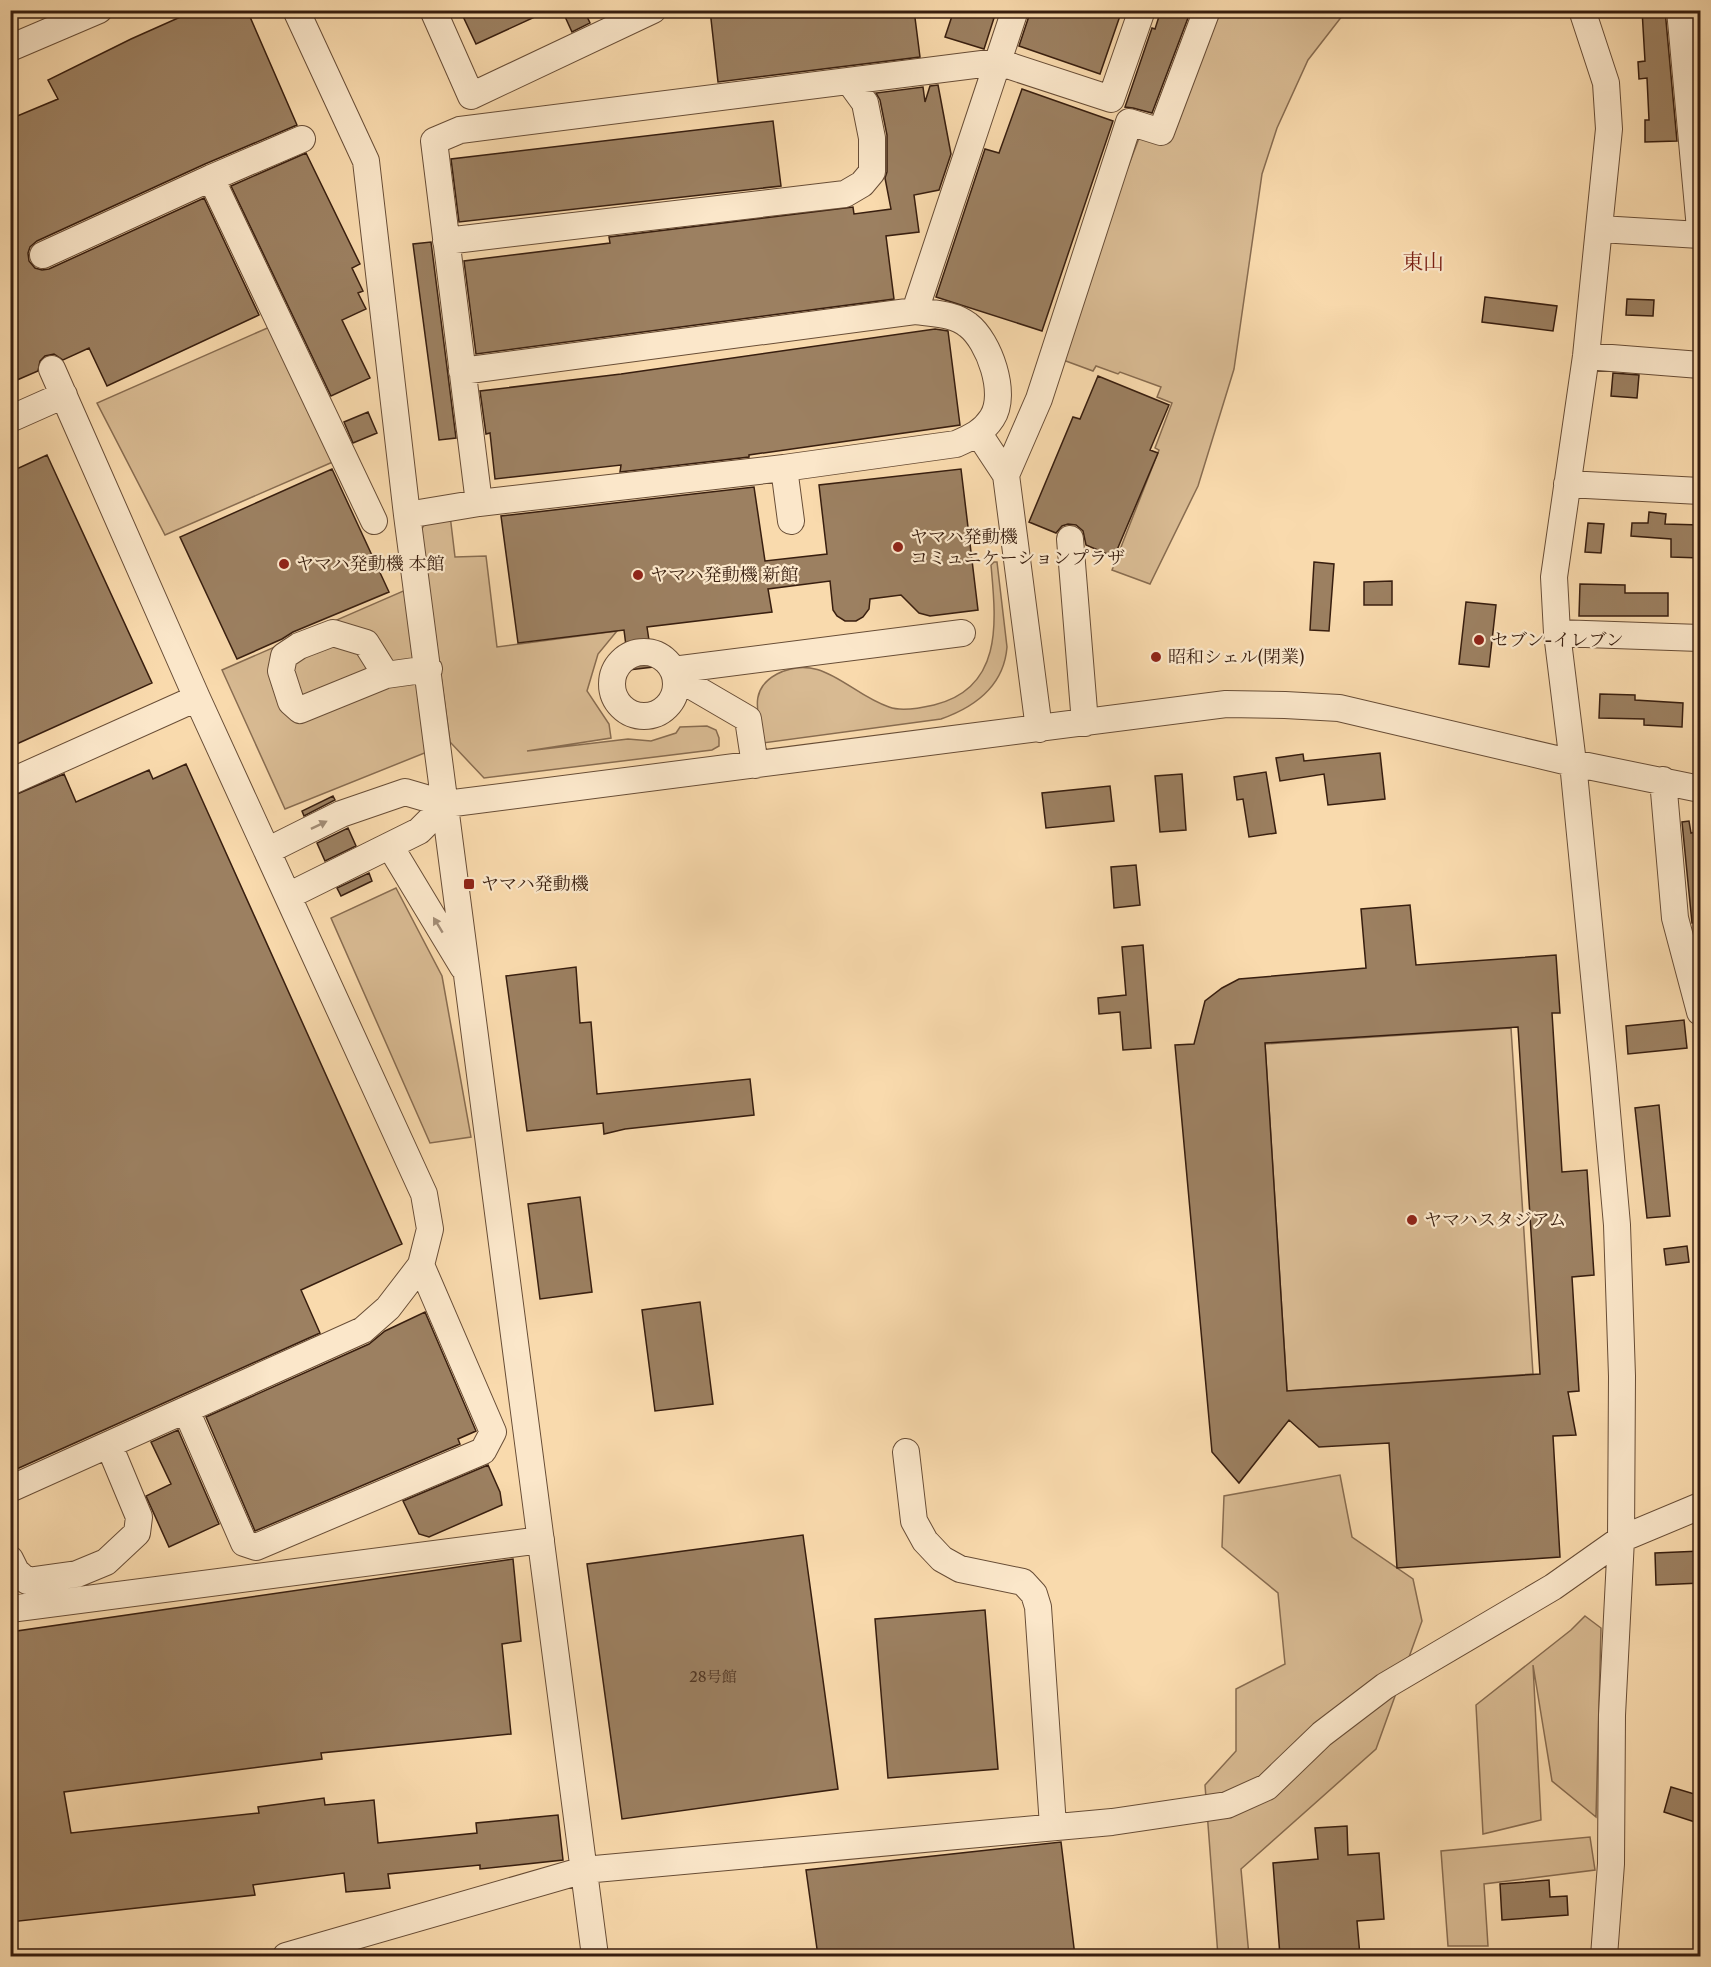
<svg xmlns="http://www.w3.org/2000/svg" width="1711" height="1967" viewBox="0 0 1711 1967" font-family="'Libre Caslon Text','Noto Serif JP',serif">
	<rect width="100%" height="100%" fill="#f9daad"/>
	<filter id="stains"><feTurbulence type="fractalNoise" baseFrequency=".00333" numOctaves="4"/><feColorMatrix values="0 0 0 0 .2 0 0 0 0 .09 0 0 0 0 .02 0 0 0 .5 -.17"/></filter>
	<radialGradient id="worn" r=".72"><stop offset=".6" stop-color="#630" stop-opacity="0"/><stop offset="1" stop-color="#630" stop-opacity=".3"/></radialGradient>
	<path fill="#d8ba92" stroke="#886c50" stroke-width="1.5" d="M 1213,11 L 1346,11 L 1308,60 L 1277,128 L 1262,174 L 1234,369 L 1198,486 L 1150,584 L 1112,570 L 1159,450 L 1155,448 L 1172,403 L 1157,397 L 1161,387 L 1120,372 L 1118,374 L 1096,366 L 1093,371 L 1055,357 L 1141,133 L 1162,141 Z
		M 272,326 L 335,461 L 165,535 L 97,403 Z
		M 450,515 L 455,557 L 486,556 L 497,647 L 617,631 L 598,654 L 587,691 L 609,724 L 611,738 L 527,751 L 628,739 L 651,741 L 676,733 L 680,727 L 707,726 L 716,730 L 719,738 L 719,746 L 712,750 L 484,778 L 450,742 L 421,530 L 426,522 Z
		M 994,562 L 997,562 L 1007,647 C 1004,685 975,707 941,719 L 763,743 C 759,715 747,690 777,674 C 822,651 849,694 889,707 C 902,712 921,708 934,705 C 1004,688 996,621 991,565 Z
		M 417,585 L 427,752 L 285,809 L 222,670 Z
		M 396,888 L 442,976 L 471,1137 L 430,1143 L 331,918 Z
		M 1511,1028 L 1533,1374 L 1287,1391 L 1265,1044 Z
		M 1340,1475 L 1352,1537 L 1413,1579 L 1422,1621 L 1376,1749 L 1241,1869 L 1249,1956 L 1218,1956 L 1205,1785 L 1236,1751 L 1236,1689 L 1285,1664 L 1278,1593 L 1222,1547 L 1224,1496 Z
		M 1585,1616 L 1601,1628 L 1596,1817 L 1552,1781 L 1533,1665 L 1541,1820 L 1483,1834 L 1476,1705 L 1571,1630 Z
		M 1590,1837 L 1595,1870 L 1484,1884 L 1488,1946 L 1448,1946 L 1441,1851 Z"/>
	<path fill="#9c8061" stroke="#381e0f" stroke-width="1.5" fill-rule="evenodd" d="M 196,10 L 247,10 L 297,125 L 205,164 L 37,241 L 30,247 L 28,253 L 29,261 L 35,268 L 42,270 L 49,269 L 204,198 L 259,315 L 107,386 L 89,348 L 63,360 L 54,354 L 45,356 L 40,361 L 38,371 L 10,383 L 10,119 L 58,99 L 48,80 L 131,39 Z
		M 460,10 L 550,10 L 476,44 Z
		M 562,10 L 584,10 L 590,23 L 572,32 Z
		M 710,10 L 914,10 L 920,57 L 718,82 Z
		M 954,10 L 971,10 L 994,18 L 984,49 L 945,37 Z
		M 1031,10 L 1122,10 L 1100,74 L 1019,46 Z
		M 1161,10 L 1191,10 L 1152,113 L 1133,108 L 1125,107 L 1152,28 L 1155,29 Z
		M 1642,10 L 1665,10 L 1677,141 L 1645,142 L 1645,120 L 1649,120 L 1647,78 L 1639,79 L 1638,62 L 1645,61 Z
		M 938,85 L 951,154 L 939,190 L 914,195 L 919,232 L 886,236 L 894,299 L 476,354 L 464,261 L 610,243 L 609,237 L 853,207 L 854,214 L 891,209 L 885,178 L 887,172 L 887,135 L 880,100 L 876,93 L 923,87 L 925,102 L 930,86 Z
		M 1022,89 L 1113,121 L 1042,331 L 936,297 L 985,149 L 999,153 Z
		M 773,121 L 781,186 L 459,222 L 451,159 Z
		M 306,153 L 360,264 L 352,268 L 363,291 L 358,293 L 366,309 L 342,320 L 370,378 L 331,396 L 231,186 Z
		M 431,242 L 456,438 L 439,440 L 413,244 Z
		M 1485,297 L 1557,306 L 1553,331 L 1482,322 Z
		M 1627,299 L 1654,300 L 1653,316 L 1626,315 Z
		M 935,329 L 948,331 L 960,425 L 749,455 L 749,457 L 620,472 L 621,465 L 495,479 L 490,433 L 486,434 L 480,391 L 621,374 Z
		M 1613,373 L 1639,375 L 1637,398 L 1611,396 Z
		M 1098,376 L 1169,405 L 1150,450 L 1158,453 L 1114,557 L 1086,545 L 1083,531 L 1076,525 L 1068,524 L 1062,526 L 1056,533 L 1029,522 L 1073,417 L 1080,419 Z
		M 368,412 L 377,433 L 353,443 L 344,422 Z
		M 47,455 L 152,683 L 10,747 L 10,472 Z
		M 332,469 L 389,592 L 293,632 L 282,639 L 237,659 L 180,537 Z
		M 961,469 L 978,610 L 930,616 L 919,613 L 901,595 L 870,599 L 869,609 L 863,617 L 856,621 L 845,621 L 837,616 L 833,610 L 830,581 L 768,589 L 772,612 L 647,627 L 653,667 L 629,670 L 624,630 L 518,643 L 501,516 L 754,487 L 765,561 L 827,554 L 819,485 Z
		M 1649,512 L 1666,514 L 1665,524 L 1701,525 L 1701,558 L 1671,557 L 1671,539 L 1631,536 L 1632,523 L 1648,523 Z
		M 1588,523 L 1604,524 L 1601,553 L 1585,552 Z
		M 1314,562 L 1334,564 L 1329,631 L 1310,630 Z
		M 1392,581 L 1392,605 L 1364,605 L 1364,582 Z
		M 1580,584 L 1625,585 L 1625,593 L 1668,593 L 1668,616 L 1579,616 Z
		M 1466,602 L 1496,605 L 1489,667 L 1459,664 Z
		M 1600,694 L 1635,695 L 1635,700 L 1683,703 L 1682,727 L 1644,725 L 1644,719 L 1599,718 Z
		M 1380,753 L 1385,799 L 1328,805 L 1324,774 L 1280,781 L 1276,758 L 1303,754 L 1304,761 Z
		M 186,764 L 402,1244 L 301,1290 L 320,1333 L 10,1472 L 10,797 L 64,774 L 76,802 L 149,770 L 153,779 Z
		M 1266,772 L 1276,833 L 1249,837 L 1243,799 L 1237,800 L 1234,777 Z
		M 1182,774 L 1186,830 L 1160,832 L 1155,776 Z
		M 1110,786 L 1114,821 L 1046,828 L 1042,793 Z
		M 333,796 L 335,800 L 304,816 L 302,811 Z
		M 1689,821 L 1691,833 L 1701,831 L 1701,922 L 1692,923 L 1682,822 Z
		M 348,828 L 356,846 L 325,861 L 317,843 Z
		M 1136,865 L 1140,905 L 1114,908 L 1111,867 Z
		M 369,873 L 372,881 L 341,896 L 337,888 Z
		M 1410,905 L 1416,965 L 1556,955 L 1560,1013 L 1552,1013 L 1562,1172 L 1587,1170 L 1594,1275 L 1572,1277 L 1579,1391 L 1568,1392 L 1576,1435 L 1553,1436 L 1560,1557 L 1397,1568 L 1389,1443 L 1319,1447 L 1289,1420 L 1239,1483 L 1212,1452 L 1175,1045 L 1194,1044 L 1205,1001 L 1222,988 L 1239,979 L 1366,968 L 1361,909 ZM 1518,1027 L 1540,1374 L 1287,1391 L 1265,1043 Z
		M 1143,945 L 1151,1048 L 1123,1050 L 1120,1012 L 1099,1014 L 1098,998 L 1126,995 L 1122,947 Z
		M 576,967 L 580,1023 L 591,1022 L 597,1094 L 750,1079 L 754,1115 L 625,1129 L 604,1134 L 603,1123 L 527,1131 L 506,976 Z
		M 1684,1020 L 1687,1048 L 1628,1054 L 1626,1026 Z
		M 1659,1105 L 1670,1216 L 1647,1218 L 1635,1108 Z
		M 580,1197 L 592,1292 L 540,1299 L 528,1204 Z
		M 1687,1246 L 1689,1262 L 1666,1265 L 1664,1249 Z
		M 700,1302 L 713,1404 L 655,1411 L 642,1310 Z
		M 425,1312 L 476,1431 L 458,1439 L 460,1444 L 255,1531 L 206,1417 L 369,1344 L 385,1331 Z
		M 178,1430 L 219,1524 L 169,1547 L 146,1496 L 171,1484 L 151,1442 Z
		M 488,1465 L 500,1492 L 502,1505 L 429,1537 L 419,1534 L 403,1501 Z
		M 803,1535 L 838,1789 L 622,1819 L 587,1564 Z
		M 1701,1551 L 1701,1583 L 1656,1585 L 1655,1553 Z
		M 513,1559 L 521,1641 L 502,1644 L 511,1734 L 321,1753 L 322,1759 L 64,1792 L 71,1833 L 259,1813 L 258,1807 L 324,1798 L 325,1805 L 374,1800 L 378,1843 L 477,1833 L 476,1823 L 558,1815 L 563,1860 L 480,1869 L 480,1865 L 388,1874 L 390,1888 L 346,1892 L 344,1873 L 253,1885 L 255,1895 L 10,1922 L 10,1632 Z
		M 985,1610 L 998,1769 L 888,1778 L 875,1619 Z
		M 1671,1787 L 1701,1796 L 1701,1824 L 1664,1812 Z
		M 1347,1826 L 1348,1855 L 1379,1853 L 1384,1919 L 1357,1921 L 1360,1956 L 1280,1956 L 1273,1863 L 1318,1859 L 1315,1828 Z
		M 1061,1842 L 1075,1956 L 818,1956 L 806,1870 Z
		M 1549,1880 L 1550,1897 L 1567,1896 L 1568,1915 L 1502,1920 L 1500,1884 Z"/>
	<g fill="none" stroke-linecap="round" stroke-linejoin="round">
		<defs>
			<path id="minor" d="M 296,10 L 366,161 L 407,515 L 595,1956
				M 433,10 L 471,96 L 653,10
				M 1582,10 L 1606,83 L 1609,129 L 1586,356 L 1554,577 L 1557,633 L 1573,763 L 1603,1067 L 1617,1225 L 1622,1376 L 1621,1539 L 1612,1715 L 1611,1864 L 1604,1956
				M 1680,10 L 1700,229
				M 10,48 L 99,10
				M 211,178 L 374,521
				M 1600,229 L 1700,235
				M 446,241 L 845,194 L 862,184 L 872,172 L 872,138 L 865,103 L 849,81
				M 43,255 L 211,178 L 302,139
				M 1586,356 L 1700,365
				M 462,371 L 915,311
				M 10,419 L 64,395
				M 979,434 L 1006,475
				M 1567,484 L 1700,491
				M 479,503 L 784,468
				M 407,515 L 479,503 L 434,141 L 460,130 L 998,62 L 1111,99 L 1142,10
				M 791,521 L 784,468 L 956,444 C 972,437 983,432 992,418 C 1008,394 989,341 968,325 C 953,313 933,314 915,311 L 1015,10
				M 1070,539 L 1085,723
				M 1557,633 L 1700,638
				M612 684a32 32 0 1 1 64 0a32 32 0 1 1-64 0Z
				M 673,670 L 962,633
				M 386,675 L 366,643 L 333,633 L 299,646 L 284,656 L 281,671 L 291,702 L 300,710 L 386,675 L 429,669
				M 676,677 L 748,719 L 755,765
				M 1039,729 L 1006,475 L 1039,399 L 1129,122 L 1161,132 L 1207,10
				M 1663,780 L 1675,918 L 1700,1012
				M 10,782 L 197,698
				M 390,846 L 463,967
				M 267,851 L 341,814 L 405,792 L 446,804 L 1226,704 L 1285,705 L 1339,708 L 1573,763 L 1700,789
				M 288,896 L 419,831 L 446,804
				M 186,1410 L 244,1543 L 256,1547 L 483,1451 L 493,1432 L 421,1265
				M 906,1452 L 914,1521 L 925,1541 L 942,1559 L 960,1569 L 1023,1582 L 1034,1594 L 1038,1607 L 1053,1826
				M 10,1489 L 363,1330 L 388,1308 L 421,1265 L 430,1229 L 424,1194 L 197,698 L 52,369
				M 10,1559 L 16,1571 L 27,1581 L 77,1574 L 106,1562 L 137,1533 L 139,1517 L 109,1445
				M 10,1609 L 541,1540
				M 286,1956 L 584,1870 L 1112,1822 L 1227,1805 L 1267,1787 L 1322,1734 L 1385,1686 L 1553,1587 L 1621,1539 L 1700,1506"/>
		</defs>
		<use href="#minor" stroke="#684d36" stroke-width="28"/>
		<use href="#minor" stroke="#fbe7ca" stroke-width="26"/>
	</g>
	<defs><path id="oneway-solid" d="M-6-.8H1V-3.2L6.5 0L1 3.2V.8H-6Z" transform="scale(1.5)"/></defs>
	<g fill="#a38d76">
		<use href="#oneway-solid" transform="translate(319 825) rotate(-26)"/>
		<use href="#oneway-solid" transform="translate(438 925) rotate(-121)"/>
	</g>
	<g fill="#8f2418" stroke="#fbe7ca" stroke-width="2">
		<circle cx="898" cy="547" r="6"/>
		<circle cx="284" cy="564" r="6"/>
		<circle cx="638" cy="575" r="6"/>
		<circle cx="1479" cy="640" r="6"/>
		<circle cx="1156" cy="657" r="6"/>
		<rect x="463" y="878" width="12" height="12" rx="3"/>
		<circle cx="1412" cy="1220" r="6"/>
	</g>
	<g text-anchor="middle" stroke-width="4.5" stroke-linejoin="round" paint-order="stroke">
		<g font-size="15" fill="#513624">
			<text x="713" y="1682">28号館</text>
		</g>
		<g font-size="18" fill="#381e0f" stroke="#fbe7ca" text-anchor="start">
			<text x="910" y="543">ヤマハ発動機<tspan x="910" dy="21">コミュニケーションプラザ</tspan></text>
			<text x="296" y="570">ヤマハ発動機 本館</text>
			<text x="650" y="581">ヤマハ発動機 新館</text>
			<text x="1491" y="646">セブン-イレブン</text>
			<text x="1168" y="663">昭和シェル(閉業)</text>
			<text x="481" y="890">ヤマハ発動機</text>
			<text x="1424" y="1226">ヤマハスタジアム</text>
		</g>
		<g font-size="21" fill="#7a1f14" stroke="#fbe7ca">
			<text x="1423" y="269">東山</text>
		</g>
	</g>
	<rect width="1711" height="1967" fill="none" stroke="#f9daad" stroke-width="36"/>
	<rect x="12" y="12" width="1687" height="1943" fill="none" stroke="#381e0f" stroke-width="3"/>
	<rect x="18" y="18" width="1675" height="1931" fill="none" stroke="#381e0f" stroke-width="1.5"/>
	<rect width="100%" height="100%" filter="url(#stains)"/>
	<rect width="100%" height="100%" fill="url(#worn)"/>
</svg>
